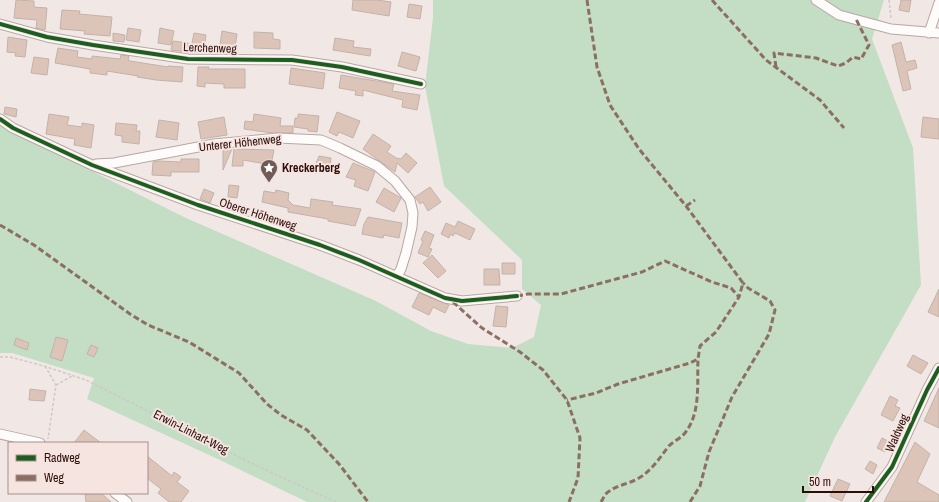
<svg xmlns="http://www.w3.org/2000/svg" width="939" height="502" viewBox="0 0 939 502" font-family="'Archivo Narrow',sans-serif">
	<rect width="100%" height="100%" fill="#f1e8e6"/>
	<path fill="#c3dec4" d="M 433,0 L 884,0 L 872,39 L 913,148 L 921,285 L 835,437 L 805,502 L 307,502 L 220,460 L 87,399 L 94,378 L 12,353 L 0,353 L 0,125 L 186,218 L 376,301 L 431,331 L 468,344 L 512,348 L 534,337 L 541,305 L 522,289 L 522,260 L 444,186 L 425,86 L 433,18 Z"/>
	<path fill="#dcc5b8" stroke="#c3b2a9" d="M 16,0 L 34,1 L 34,7 L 47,8 L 45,30 L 36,28 L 37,20 L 14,18 Z
		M 353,0 L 377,0 L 391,2 L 389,16 L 352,10 Z
		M 901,0 L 911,0 L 909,12 L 899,10 Z
		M 409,4 L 422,6 L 420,19 L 407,17 Z
		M 62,10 L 80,11 L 79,14 L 112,17 L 110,36 L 84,34 L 85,31 L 60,29 Z
		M 128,28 L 141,30 L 139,42 L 126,40 Z
		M 160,28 L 174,31 L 171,45 L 158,43 Z
		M 222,31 L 237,34 L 235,47 L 220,45 Z
		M 254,32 L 273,33 L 273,39 L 280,40 L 280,49 L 254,48 Z
		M 113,33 L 125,35 L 124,42 L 113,41 Z
		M 194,33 L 206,35 L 204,50 L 191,48 Z
		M 8,37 L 27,40 L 25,57 L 15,56 L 16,53 L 7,52 Z
		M 335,38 L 354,41 L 353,47 L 371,49 L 370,56 L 333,50 Z
		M 173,41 L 188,43 L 187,52 L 171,50 Z
		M 901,42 L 906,62 L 915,60 L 917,68 L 907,71 L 911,89 L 903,91 L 892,45 Z
		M 58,48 L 78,51 L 77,57 L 92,59 L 92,56 L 120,59 L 121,55 L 129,56 L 128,60 L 130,61 L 168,67 L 168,66 L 183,67 L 182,82 L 156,80 L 137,77 L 138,76 L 107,71 L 107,75 L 90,73 L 90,69 L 55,63 Z
		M 402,52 L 420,57 L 416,71 L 398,66 Z
		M 34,57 L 49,59 L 47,75 L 31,73 Z
		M 198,67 L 209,67 L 208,69 L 245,69 L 245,88 L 224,88 L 224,84 L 205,83 L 205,87 L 197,86 Z
		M 291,68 L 325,73 L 323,89 L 289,84 Z
		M 341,75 L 394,84 L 392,91 L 420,95 L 417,110 L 402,107 L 403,100 L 363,90 L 363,96 L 355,95 L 356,91 L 339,88 Z
		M 5,107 L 17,109 L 16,117 L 4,114 Z
		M 337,112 L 360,121 L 353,138 L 339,132 L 337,136 L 329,132 Z
		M 49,114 L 69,117 L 67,125 L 82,127 L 82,123 L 94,125 L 91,148 L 74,145 L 75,139 L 46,134 Z
		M 254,114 L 281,118 L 280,126 L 293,126 L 293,133 L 272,133 L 244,129 L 245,121 L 253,122 Z
		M 298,114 L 319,116 L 317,132 L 308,131 L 308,129 L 294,127 L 295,118 L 298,118 Z
		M 224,117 L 227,135 L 201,139 L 198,122 Z
		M 923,117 L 939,119 L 939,139 L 921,137 Z
		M 159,120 L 179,123 L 177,140 L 156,137 Z
		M 116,123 L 137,125 L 136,131 L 140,131 L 139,144 L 122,142 L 122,136 L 115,135 Z
		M 373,134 L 391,146 L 387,152 L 396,158 L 401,159 L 406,153 L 417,163 L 408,173 L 397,163 L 395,172 L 363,149 Z
		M 223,149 L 232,149 L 223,170 Z
		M 234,149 L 274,150 L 271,165 L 243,160 L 243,166 L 232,166 Z
		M 319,156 L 331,158 L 330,170 L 324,169 L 324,173 L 313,171 Z
		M 181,159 L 199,159 L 199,172 L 171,172 L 171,176 L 152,175 L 153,162 L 159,161 L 181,162 Z
		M 353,163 L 375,172 L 368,191 L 354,186 L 356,180 L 346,177 Z
		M 229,185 L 239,186 L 237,198 L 228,197 Z
		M 430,187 L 441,202 L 428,211 L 423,202 L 420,204 L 415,197 Z
		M 384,188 L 401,198 L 394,212 L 376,202 Z
		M 204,189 L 214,193 L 210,203 L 200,199 Z
		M 276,190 L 289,193 L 288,200 L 293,205 L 310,208 L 311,199 L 333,202 L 332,205 L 361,209 L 355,226 L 328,221 L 328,219 L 288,212 L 288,208 L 262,202 L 264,191 L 275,193 Z
		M 368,217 L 402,223 L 399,238 L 384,235 L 383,238 L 362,234 L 364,224 Z
		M 458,221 L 475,229 L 470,240 L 455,233 L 453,236 L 450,234 L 449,238 L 441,234 L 446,223 L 455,227 Z
		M 425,231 L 434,235 L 429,248 L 432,249 L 428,257 L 418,253 L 423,241 L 421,240 Z
		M 432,255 L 446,271 L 438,278 L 423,263 Z
		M 502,263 L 515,263 L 515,274 L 502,274 Z
		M 484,269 L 499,269 L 500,285 L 484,285 Z
		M 939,289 L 939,317 L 928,312 Z
		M 419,293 L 449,305 L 445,313 L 433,307 L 429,315 L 412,307 Z
		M 496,306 L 508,307 L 506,327 L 493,326 Z
		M 56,337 L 68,340 L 62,361 L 50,357 Z
		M 16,338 L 29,343 L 27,350 L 14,345 Z
		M 91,345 L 98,348 L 94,357 L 87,354 Z
		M 913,355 L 928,363 L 921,374 L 907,366 Z
		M 939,388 L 939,428 L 924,421 Z
		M 30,389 L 46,391 L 44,401 L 29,400 Z
		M 890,396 L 898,400 L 895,406 L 900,408 L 893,421 L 881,415 Z
		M 84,430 L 101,443 L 74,443 Z
		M 882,438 L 890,442 L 885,452 L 877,448 Z
		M 915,442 L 930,454 L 917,482 L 939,495 L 939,502 L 884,502 Z
		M 147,456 L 172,476 L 174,472 L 181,477 L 177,482 L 189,491 L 181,502 L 169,502 L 158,493 L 161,489 L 147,478 Z
		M 870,461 L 877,465 L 873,474 L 865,469 Z
		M 838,479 L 850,484 L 842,501 L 830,496 Z
		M 101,493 L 111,502 L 86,502 L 85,494 Z"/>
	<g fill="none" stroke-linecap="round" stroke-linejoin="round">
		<defs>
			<path id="minor" d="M 816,0 L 839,15 L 891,29 L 939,33
				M 0,24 L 47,37 L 93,45 L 188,59 L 292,60 L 342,67 L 421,84
				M 929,33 L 939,3
				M 0,119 L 13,128 L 92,165 L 198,205 L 320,245 L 359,260 L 445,298 L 462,301 L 517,296
				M 96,164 L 114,163 L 214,144 L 278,138 L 321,140 L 340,148 L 377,166 L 395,181 L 410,200 L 413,213 L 412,227 L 406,253 L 401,269 L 397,276
				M 0,434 L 40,443
				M 115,493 L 127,502
				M 866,502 L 892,467 L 927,390 L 939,368"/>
		</defs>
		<use href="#minor" stroke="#b9a6a3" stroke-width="11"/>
		<path stroke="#cec8c7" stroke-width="1.5" stroke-dasharray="3 2" stroke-linecap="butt" d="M 889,0 L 891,19
			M 0,357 L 10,357 L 44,366 L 86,380 L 257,466 L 336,502
			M 45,366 L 56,385 L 48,439
			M 56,385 L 72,376"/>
		<use href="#minor" stroke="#fdfcfb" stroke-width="9"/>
		<path stroke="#8d6e63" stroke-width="3" stroke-dasharray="6 3" stroke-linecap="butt" d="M 587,0 L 597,67 L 610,105 L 639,149 L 686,206 L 743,283 L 739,297
			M 712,0 L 766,60 L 820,100 L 844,128
			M 776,67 L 774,53 L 816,58 L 838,66 L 846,63 L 853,57 L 861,59 L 869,45 L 856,19
			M 686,206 L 695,200
			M 0,225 L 34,245 L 130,314 L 148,325 L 189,342 L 239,373 L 267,404 L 281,415 L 307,430 L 339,464 L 368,502
			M 517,296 L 528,294 L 561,294 L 642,272 L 665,261 L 712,282 L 731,288 L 739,297 L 716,332 L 700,346 L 698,359 L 690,363 L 618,384 L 596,393 L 567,400
			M 453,302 L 482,328 L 520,352 L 543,370 L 567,400 L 580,438 L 578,478 L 569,502
			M 601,502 C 603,499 605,494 608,492 C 617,485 629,484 639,478 C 652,470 659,459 668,447 C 672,442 680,439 685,433 C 701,413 697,383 698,359
			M 690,502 L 700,486 L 709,452 L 732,397 L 769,334 L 775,310 L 770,301 L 748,288 L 743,283"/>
		<defs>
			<path id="cycleway" d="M 0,24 L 47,37 L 93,45 L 188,59 L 292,60 L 342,67 L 421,84
				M 0,119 L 13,128 L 92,165 L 198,205 L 320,245 L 359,260 L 445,298 L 462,301 L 517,296
				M 866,502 L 892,467 L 927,390 L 939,368"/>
		</defs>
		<use href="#cycleway" stroke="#f6e4e1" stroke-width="6"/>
		<use href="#cycleway" stroke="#1b5e20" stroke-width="4"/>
	</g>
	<defs>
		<symbol id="sight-pin" viewBox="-11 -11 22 30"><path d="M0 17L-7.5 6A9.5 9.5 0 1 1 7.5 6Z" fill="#715a56" stroke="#f6e4e1"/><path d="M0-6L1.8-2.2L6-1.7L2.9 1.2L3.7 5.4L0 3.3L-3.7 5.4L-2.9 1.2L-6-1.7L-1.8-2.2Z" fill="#fff"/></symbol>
	</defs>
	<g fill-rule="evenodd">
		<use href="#sight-pin" x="259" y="158" width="20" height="27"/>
	</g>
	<g text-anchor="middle" stroke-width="4" stroke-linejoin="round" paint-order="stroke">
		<g font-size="12" fill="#2c0e09" stroke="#f6e4e1">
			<text transform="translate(210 48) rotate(2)" y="4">Lerchenweg</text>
			<text transform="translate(240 143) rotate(-6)" y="4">Unterer Höhenweg</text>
			<text transform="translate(258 214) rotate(18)" y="4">Oberer Höhenweg</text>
			<text transform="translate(191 432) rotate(27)" y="4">Erwin-Linhart-Weg</text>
			<text transform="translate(897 433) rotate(-66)" y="4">Waldweg</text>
		</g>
		<g font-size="12" font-weight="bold" fill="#2c0e09" stroke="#f6e4e1" text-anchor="start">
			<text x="282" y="172">Kreckerberg</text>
		</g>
	</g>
	<rect x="8" y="442" width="140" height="52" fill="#f6e4e1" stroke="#a58e8b"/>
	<rect x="16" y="455" width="20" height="6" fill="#1b5e20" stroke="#a58e8b"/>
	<text x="44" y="462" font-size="12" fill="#2c0e09">Radweg</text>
	<rect x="16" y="475" width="20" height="6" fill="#8d6e63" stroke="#a58e8b"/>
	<text x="44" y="482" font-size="12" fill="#2c0e09">Weg</text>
	<path d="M803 486v6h70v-6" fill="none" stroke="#2c0e09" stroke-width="2"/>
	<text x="809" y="486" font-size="12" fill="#2c0e09" stroke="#f6e4e1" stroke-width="3" paint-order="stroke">50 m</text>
</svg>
